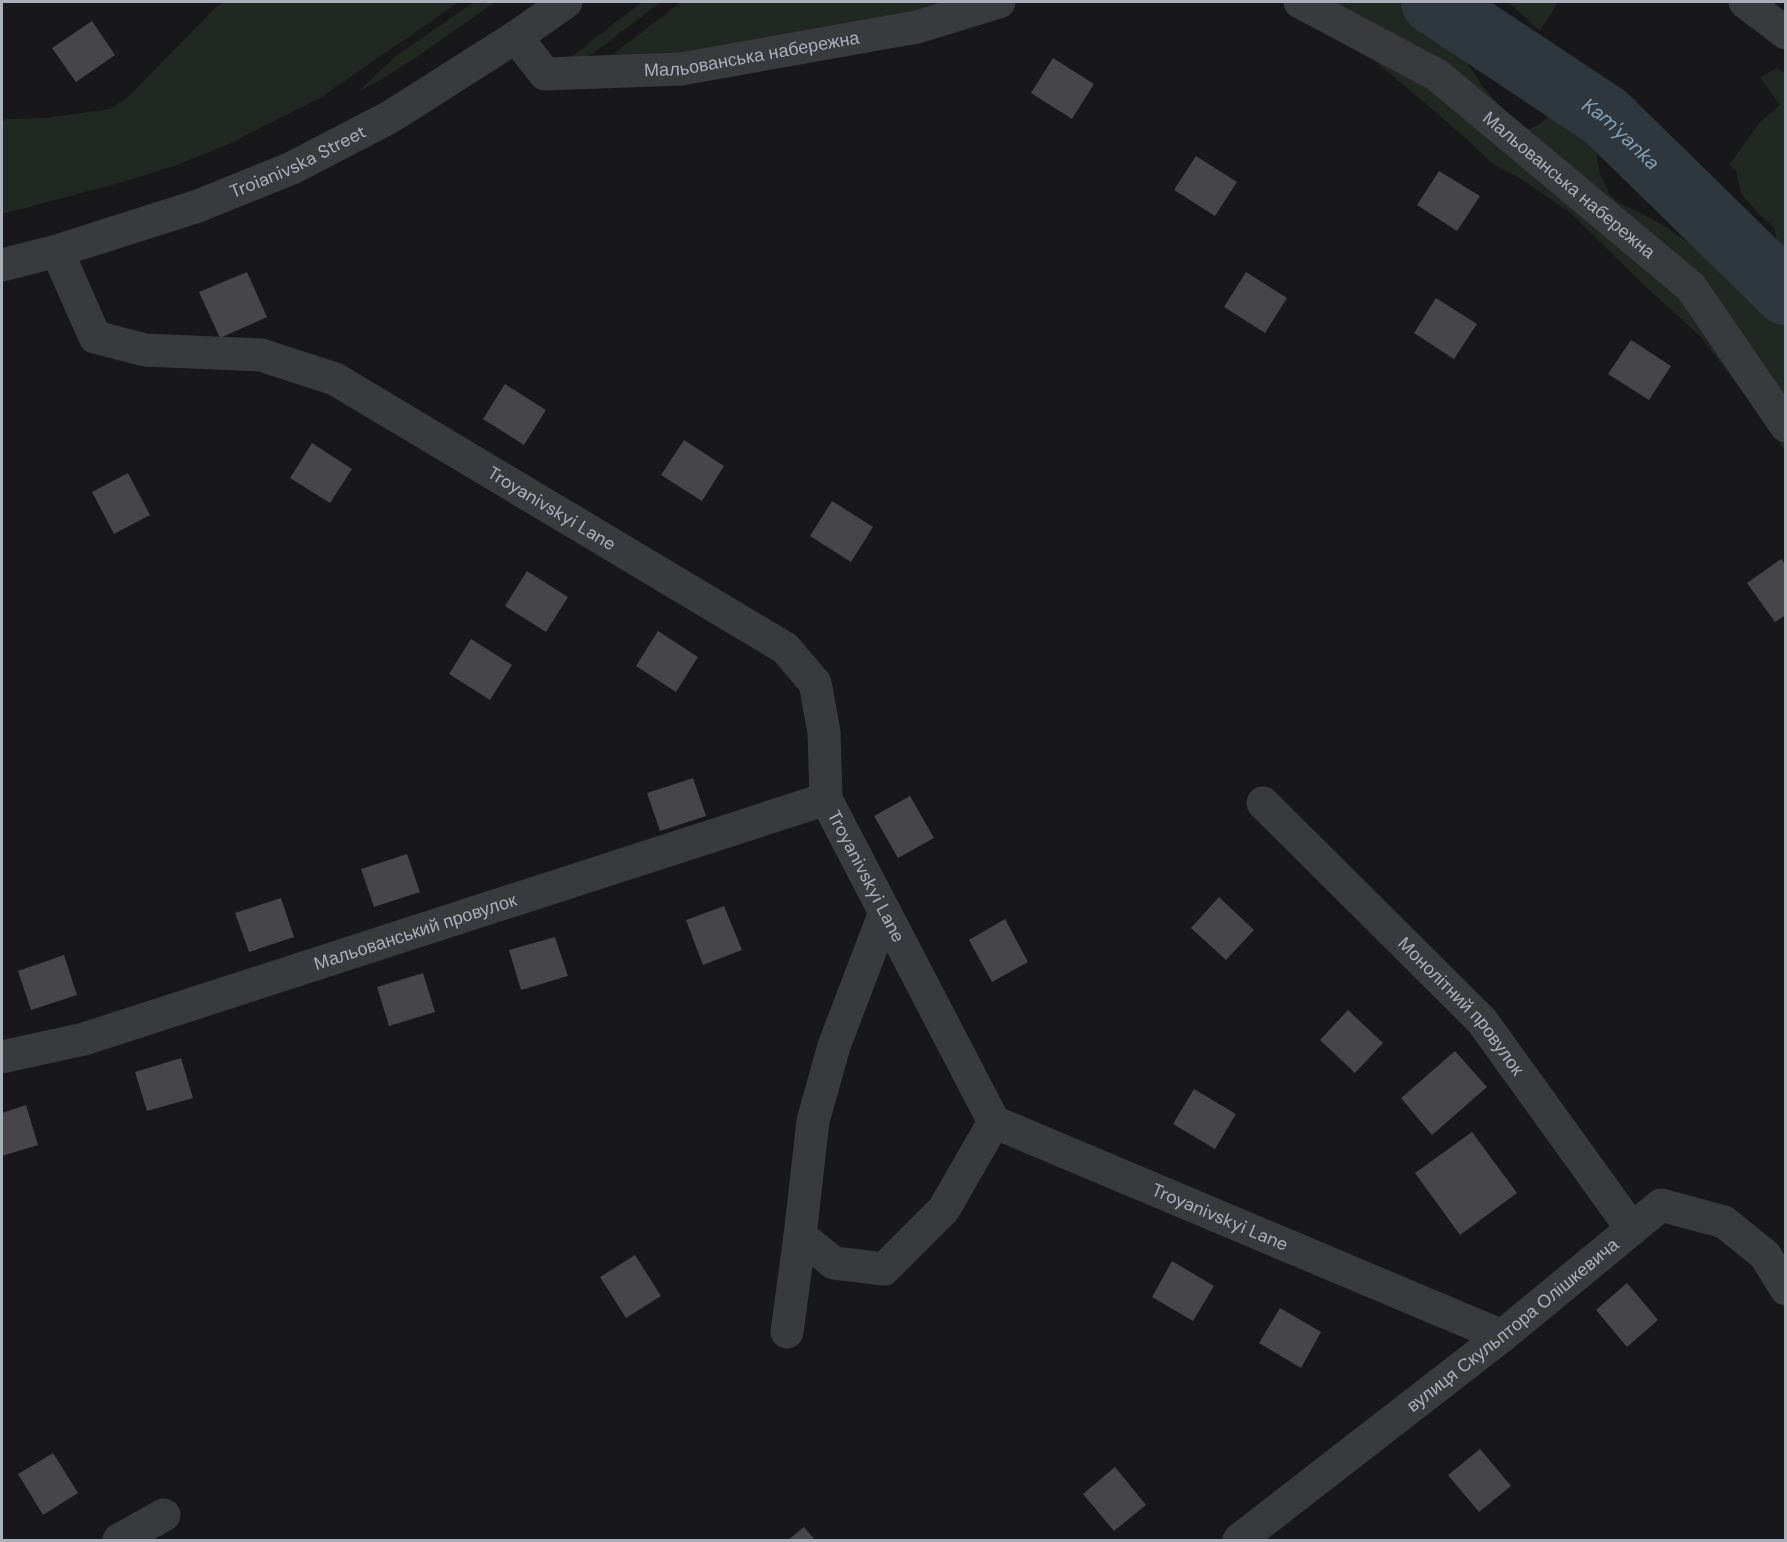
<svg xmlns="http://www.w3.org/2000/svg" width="1787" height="1542" viewBox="0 0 1787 1542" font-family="'DM Sans',sans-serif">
	<rect width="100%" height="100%" fill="#18181a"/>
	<path fill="#202821" d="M 225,2 L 459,2 L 320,98 L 231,143 L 177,165 L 123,182 L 2,214 L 2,122 L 7,119 L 46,118 L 111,109 L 129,96 L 216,7 Z
		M 474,2 L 495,2 C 450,33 407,67 358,92 L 397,55 Z
		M 642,2 L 661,2 L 584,60 L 566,61 Z
		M 681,2 L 978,2 L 921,22 L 746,74 L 691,77 L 612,55 Z
		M 1288,2 L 1427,2 L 1481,84 L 1518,128 L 1527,130 L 1540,124 L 1549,117 L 1560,113 L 1574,115 L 1592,129 L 1598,145 L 1597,161 L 1601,177 L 1609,193 L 1617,202 L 1635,210 L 1663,225 L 1684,240 L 1709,252 L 1732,271 L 1785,325 L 1785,451 L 1763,418 L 1700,336 L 1646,287 L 1573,215 L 1526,182 L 1492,163 L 1452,126 L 1359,48 Z
		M 1508,2 L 1558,2 L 1540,31 Z
		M 1777,68 L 1786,74 L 1785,259 L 1775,247 L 1776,235 L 1774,228 L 1759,214 L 1741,194 L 1736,170 L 1729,165 L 1760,122 L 1780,105 L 1760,77 Z"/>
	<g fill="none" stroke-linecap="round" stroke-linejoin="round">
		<path stroke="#2e373d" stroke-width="64" id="s1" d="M 1433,2 L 1606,117 L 1786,293"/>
	</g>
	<path fill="#45454a" d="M 92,21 L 115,55 L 76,82 L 52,48 Z
		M 1053,58 L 1094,84 L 1072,119 L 1031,93 Z
		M 1196,156 L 1237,182 L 1215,216 L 1174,190 Z
		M 1439,171 L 1480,196 L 1457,231 L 1417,205 Z
		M 247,272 L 267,317 L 220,338 L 199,292 Z
		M 1246,272 L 1287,298 L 1265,333 L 1224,307 Z
		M 1436,298 L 1477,324 L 1454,359 L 1414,333 Z
		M 1631,340 L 1671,366 L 1649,400 L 1608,374 Z
		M 505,384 L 546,410 L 524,445 L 483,419 Z
		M 684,440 L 724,466 L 702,501 L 661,475 Z
		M 312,443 L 352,469 L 330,503 L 290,478 Z
		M 128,473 L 150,515 L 114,534 L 92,492 Z
		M 832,501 L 873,527 L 851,562 L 810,536 Z
		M 1781,559 L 1786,565 L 1786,615 L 1775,622 L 1747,583 Z
		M 527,571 L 568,597 L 546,632 L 505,606 Z
		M 658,631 L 698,657 L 676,692 L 636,666 Z
		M 471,639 L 512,665 L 490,700 L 449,674 Z
		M 693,778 L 706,816 L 660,831 L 647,793 Z
		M 910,796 L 934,838 L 898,858 L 874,816 Z
		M 407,854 L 420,892 L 374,907 L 361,869 Z
		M 1219,897 L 1254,930 L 1226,960 L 1191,928 Z
		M 281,898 L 294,937 L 249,952 L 235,913 Z
		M 724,906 L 742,950 L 703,965 L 686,920 Z
		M 1005,919 L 1028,962 L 992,982 L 969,940 Z
		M 555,937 L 568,976 L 521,990 L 509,950 Z
		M 64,955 L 77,995 L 31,1010 L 18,971 Z
		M 423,973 L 435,1012 L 389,1026 L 377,987 Z
		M 1348,1010 L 1383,1043 L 1355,1073 L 1320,1040 Z
		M 1455,1051 L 1487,1087 L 1432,1135 L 1401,1098 Z
		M 181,1058 L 193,1098 L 147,1111 L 135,1072 Z
		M 1194,1089 L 1236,1114 L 1215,1149 L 1173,1124 Z
		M 26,1105 L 38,1145 L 2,1156 L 2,1113 Z
		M 1472,1132 L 1517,1193 L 1460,1235 L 1415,1173 Z
		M 635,1255 L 661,1296 L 626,1318 L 600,1277 Z
		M 1172,1261 L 1214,1286 L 1193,1321 L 1152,1297 Z
		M 1627,1283 L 1658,1320 L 1627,1347 L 1596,1310 Z
		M 1280,1308 L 1321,1332 L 1301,1368 L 1259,1343 Z
		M 1480,1449 L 1511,1486 L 1479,1512 L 1448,1475 Z
		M 53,1453 L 78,1493 L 43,1515 L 18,1474 Z
		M 1115,1467 L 1146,1505 L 1114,1531 L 1083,1494 Z
		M 804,1527 L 815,1540 L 788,1540 Z"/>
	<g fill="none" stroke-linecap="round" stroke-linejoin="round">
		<g stroke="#393a3e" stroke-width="33">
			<path id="s2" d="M 1300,2 L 1437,75 L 1691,287 L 1786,426"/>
			<path d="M 1745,2 L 1786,33"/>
			<path id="s3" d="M 516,37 L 545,74 L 681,69 L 917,27 L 999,2"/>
			<path id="s4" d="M 57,251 L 95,337 L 145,350 L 261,355 L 335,379 L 785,648 L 815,683 L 824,732 L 826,799 L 994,1122 L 1502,1336"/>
			<path id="s5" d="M 2,265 L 57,251 L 198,206 L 292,168 L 390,117 L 516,37 L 566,2"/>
			<path id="s6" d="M 1263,803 L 1482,1021 L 1632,1229"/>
			<path d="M 885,912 L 834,1046 L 813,1121 L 800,1236 L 834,1263 L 884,1269 L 944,1209 L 994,1122"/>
			<path id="s7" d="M 2,1057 L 84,1039 L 826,799"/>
			<path d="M 787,1332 L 800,1236"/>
			<path d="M 119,1540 L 164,1515"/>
			<path id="s8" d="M 1239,1540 L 1502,1336 L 1661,1205 L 1724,1222 L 1765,1255 L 1786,1289"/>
		</g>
	</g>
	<g text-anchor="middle" stroke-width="4.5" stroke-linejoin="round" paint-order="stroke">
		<g font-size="18" fill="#abafb9" stroke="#131315">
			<text dy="6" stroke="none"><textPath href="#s3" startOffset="255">Мальованська набережна</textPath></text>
			<text dy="6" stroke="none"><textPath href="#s5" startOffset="314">Troianivska Street</textPath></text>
			<text dy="6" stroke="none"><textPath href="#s2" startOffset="327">Мальованська набережна</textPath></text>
			<text dy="6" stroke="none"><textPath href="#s4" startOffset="592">Troyanivskyi Lane</textPath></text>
			<text dy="6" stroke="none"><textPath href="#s4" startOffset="1114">Troyanivskyi Lane</textPath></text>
			<text dy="6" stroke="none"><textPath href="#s7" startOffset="432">Мальованський провулок</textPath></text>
			<text dy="6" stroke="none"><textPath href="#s6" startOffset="284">Монолітний провулок</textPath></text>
			<text dy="6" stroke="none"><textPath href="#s4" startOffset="1636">Troyanivskyi Lane</textPath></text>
			<text dy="6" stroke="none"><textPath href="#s8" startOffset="348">вулиця Скульптора Олішкевича</textPath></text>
		</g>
		<g font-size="20" font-style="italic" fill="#839db2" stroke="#131315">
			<text dy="7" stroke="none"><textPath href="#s1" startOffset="230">Kam'yanka</textPath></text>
		</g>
	</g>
	<rect width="1787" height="1542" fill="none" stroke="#abafb9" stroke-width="6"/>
</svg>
